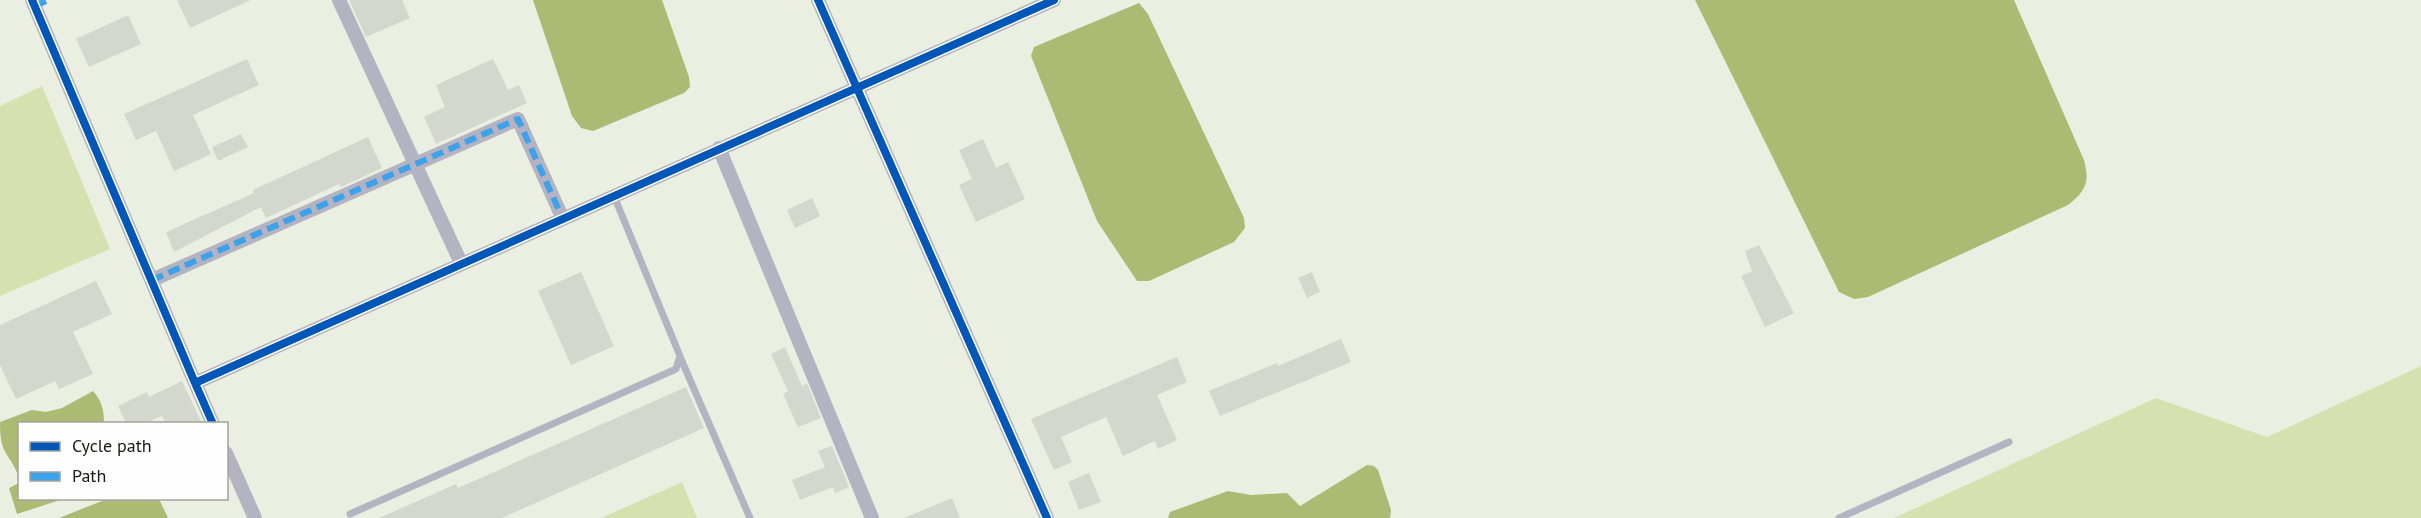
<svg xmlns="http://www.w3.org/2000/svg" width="2421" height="518" viewBox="0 0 2421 518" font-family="'PT Sans',sans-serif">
	<rect width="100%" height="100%" fill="#ebefe2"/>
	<path fill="#d6e1af" d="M 42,86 L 110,249 L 0,296 L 0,106 Z
		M 2421,366 L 2421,518 L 1894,518 L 2156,398 L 2267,437 Z
		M 682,482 L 697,518 L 601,518 Z"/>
	<path fill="#acba73" d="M 533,0 L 662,0 L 689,77 L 690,87 L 684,93 L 593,131 L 581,128 L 572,116 Z
		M 1695,0 L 2014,0 L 2084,160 C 2090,182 2086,191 2068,205 L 1868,297 L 1854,299 L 1839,292 Z
		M 1139,3 L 1148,14 L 1244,218 L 1245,228 L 1234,242 L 1149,281 L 1137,281 L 1097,221 L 1031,56 L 1034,47 Z
		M 93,391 C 102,401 104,411 104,423 L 20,424 L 19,477 C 8,450 0,456 0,422 L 32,410 L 46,412 L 62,408 Z
		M 1367,465 L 1374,466 L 1378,470 L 1391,510 L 1390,518 L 1168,518 L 1170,512 L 1228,491 L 1251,495 L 1287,493 L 1300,506 Z
		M 19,483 L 20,498 L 63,499 L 17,514 L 9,488 Z
		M 107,499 L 159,499 L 168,518 L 59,518 Z"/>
	<path fill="#d4d7cd" d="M 177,0 L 251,0 L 190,28 Z
		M 349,0 L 402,0 L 410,18 L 366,37 Z
		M 128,15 L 141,44 L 89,67 L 76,39 Z
		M 247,59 L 259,85 L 193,115 L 211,154 L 174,171 L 156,131 L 136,140 L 124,114 Z
		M 493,59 L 508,90 L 519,85 L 527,103 L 436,144 L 424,117 L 445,107 L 436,85 Z
		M 241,134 L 248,147 L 218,161 L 212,147 Z
		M 368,137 L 382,168 L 341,187 L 339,184 L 266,218 L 261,207 L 174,252 L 166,232 L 254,193 L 253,190 Z
		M 983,139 L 996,168 L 1008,162 L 1025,199 L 976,222 L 959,185 L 972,179 L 959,150 Z
		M 812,198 L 820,216 L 795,228 L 787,210 Z
		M 1759,245 L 1794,313 L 1765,327 L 1741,276 L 1752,271 L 1745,251 Z
		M 581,272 L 614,346 L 571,365 L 538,291 Z
		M 1312,272 L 1320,292 L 1307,298 L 1298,278 Z
		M 96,281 L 112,314 L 73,332 L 93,374 L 59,389 L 55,381 L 16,399 L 0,365 L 0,325 Z
		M 1341,339 L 1351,362 L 1220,416 L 1209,391 L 1277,363 L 1278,366 Z
		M 785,347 L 802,386 L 807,383 L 821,418 L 798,427 L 783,394 L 788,391 L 771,354 Z
		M 1177,357 L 1187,382 L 1157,395 L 1177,440 L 1158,449 L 1155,441 L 1123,456 L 1106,417 L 1061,437 L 1072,462 L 1054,470 L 1031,419 Z
		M 182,381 L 202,423 L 166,423 L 162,416 L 145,423 L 126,423 L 118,406 L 147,392 L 149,397 Z
		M 686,387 L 704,428 L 502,518 L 379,518 L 456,484 L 458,488 Z
		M 832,446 L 849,487 L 835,493 L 833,487 L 800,500 L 792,480 L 825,467 L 818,451 Z
		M 1089,473 L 1101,502 L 1079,510 L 1068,482 Z
		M 952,498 L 960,518 L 904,518 Z"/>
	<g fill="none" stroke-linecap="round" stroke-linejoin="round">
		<path stroke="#b3b3c1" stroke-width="7" d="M 681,359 L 750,518
			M 350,514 L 676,369 L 680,356 L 614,196
			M 1839,518 L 2009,442"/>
		<path stroke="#b3b3c1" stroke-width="14" d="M 32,0 L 195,383
			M 339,0 L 461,263
			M 818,0 L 1047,518
			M 719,148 L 872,518
			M 152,280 L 518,119 L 562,217
			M 213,424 L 195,383 L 1054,0
			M 226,453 L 255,518"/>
		<path stroke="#3da2ea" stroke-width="6" stroke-dasharray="12 6" stroke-linecap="butt" d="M 35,6 L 48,0
			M 152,280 L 518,119 L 562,217"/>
		<defs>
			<path id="cycleway" d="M 32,0 L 195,383
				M 818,0 L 1047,518
				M 213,424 L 195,383 L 1054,0"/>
		</defs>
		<use href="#cycleway" stroke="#fefefe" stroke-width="11"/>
		<use href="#cycleway" stroke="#0057b8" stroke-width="8"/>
	</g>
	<rect x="18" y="422" width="210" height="78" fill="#fefefe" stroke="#a2a29f" stroke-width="1.5"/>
	<rect x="30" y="442" width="30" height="9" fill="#0057b8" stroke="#a2a29f" stroke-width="1.5"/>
	<text x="72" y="452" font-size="18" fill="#171910">Cycle path</text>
	<rect x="30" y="472" width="30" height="9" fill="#3da2ea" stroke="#a2a29f" stroke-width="1.5"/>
	<text x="72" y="482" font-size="18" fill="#171910">Path</text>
</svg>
